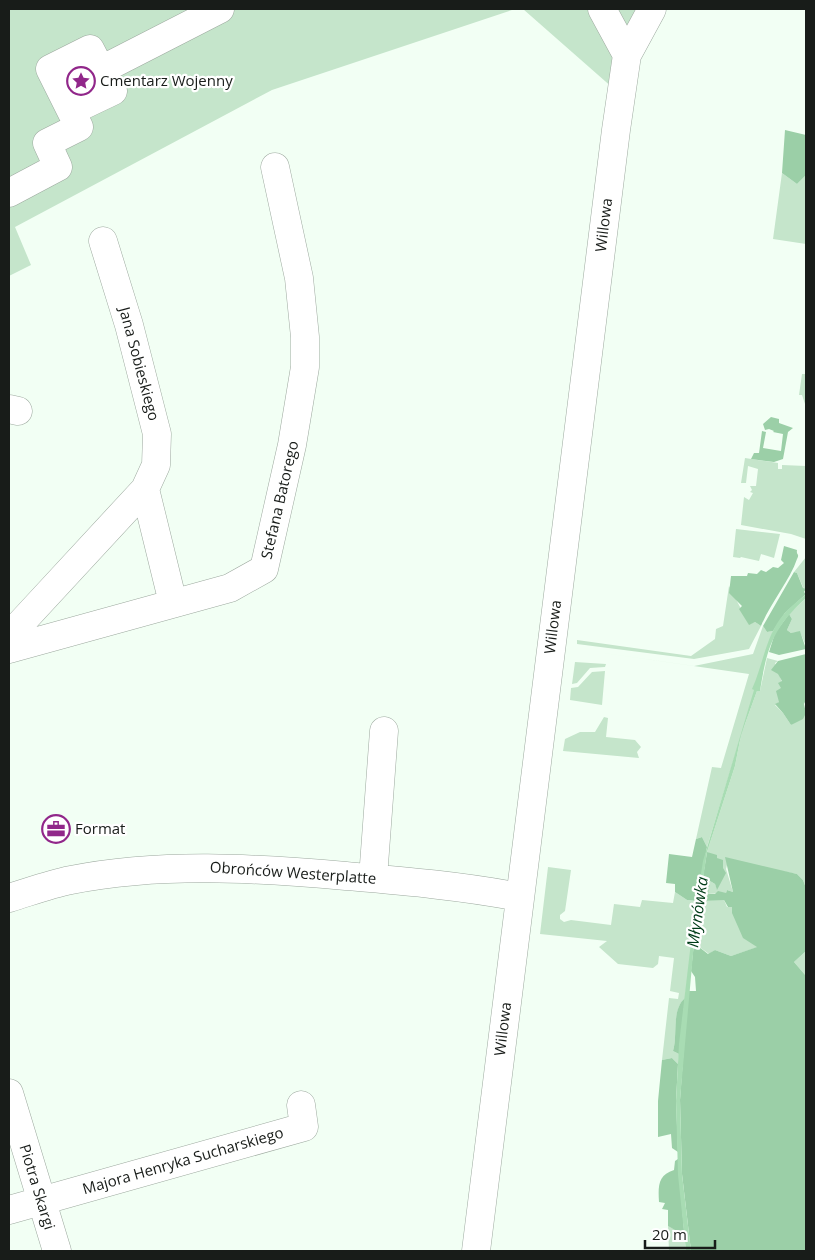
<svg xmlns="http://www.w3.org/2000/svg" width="815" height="1260" viewBox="0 0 815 1260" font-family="'Open Sans',sans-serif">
	<rect width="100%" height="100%" fill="#f2fff4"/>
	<path fill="#c5e5cb" d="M 9,9 L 515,9 L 272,90 L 15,227 L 31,265 L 9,276 Z
		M 523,9 L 652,9 L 622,96 Z
		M 782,173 L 797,184 L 806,175 L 806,244 L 773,239 Z
		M 802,374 L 806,374 L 805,404 L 802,395 L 799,395 Z
		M 745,458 L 778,463 L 778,469 L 782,469 L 782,465 L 806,466 L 806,539 L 791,534 L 741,525 L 744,497 L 749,500 L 753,493 L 750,492 L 752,490 L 750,486 L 756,486 L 758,469 L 748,466 L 746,483 L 741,483 Z
		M 736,529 L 780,534 L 774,558 L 761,554 L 759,561 L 741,557 L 740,558 L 733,557 Z
		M 806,557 L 806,594 L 797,573 L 794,572 Z
		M 729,586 L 749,624 L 755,622 L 761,626 L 749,649 L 694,659 L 577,644 L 577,640 L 691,656 L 715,639 L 716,629 L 723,626 Z
		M 806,598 L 806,646 L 800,632 L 791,633 L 787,630 L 792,619 L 789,614 Z
		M 763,626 L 767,632 L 773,631 L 707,847 L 702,837 L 696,839 L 712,767 L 721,768 L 749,674 L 576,649 L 694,666 L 753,654 Z
		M 767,658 L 778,661 L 775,663 L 782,682 L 779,702 L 775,705 L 783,713 L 791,725 L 806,713 L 806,888 L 803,880 L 797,874 L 728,861 L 726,869 L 733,892 L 727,890 L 726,893 L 707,894 L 710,881 L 715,884 L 717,889 L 723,876 L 717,858 L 707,852 L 735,766 L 741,735 L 757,691 L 760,691 Z
		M 575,662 L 606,664 L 605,667 L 590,668 L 577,683 L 572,684 Z
		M 605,671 L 602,705 L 570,700 L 571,688 L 578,687 L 592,672 Z
		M 604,717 L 608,718 L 606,737 L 635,740 L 641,747 L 637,752 L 639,758 L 563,751 L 565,739 L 580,732 L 595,732 Z
		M 548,867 L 571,870 L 565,911 L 560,915 L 560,919 L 564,922 L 571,920 L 611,925 L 614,904 L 640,907 L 642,900 L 673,903 L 675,892 L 687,900 L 697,901 L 685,998 C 671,1011 678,1035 673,1051 L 679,1054 L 678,1064 L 672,1058 L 662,1060 L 669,998 L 678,999 L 679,993 L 670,991 L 674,958 L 659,956 L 658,964 L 653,968 L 618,964 L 599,947 L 607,941 L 540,934 Z
		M 703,900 L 724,900 L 727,907 L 732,907 L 758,947 L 731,956 L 715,950 L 709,954 L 694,943 L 699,901 Z
		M 806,951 L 806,976 L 794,962 Z
		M 668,1226 L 676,1230 L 677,1238 L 685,1242 L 686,1251 L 669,1251 Z"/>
	<path fill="#9bcfa7" d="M 785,130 L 806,135 L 806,175 L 797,184 L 782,173 Z
		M 771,417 L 779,419 L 779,423 L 793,428 L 788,432 L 783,459 L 774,462 L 751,459 L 754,453 L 759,453 L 762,431 L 766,432 L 763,448 L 781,451 L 783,434 L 773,432 L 774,431 L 769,429 L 765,430 L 763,424 Z
		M 784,546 L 797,550 C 796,556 800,553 797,559 C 790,580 771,602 761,626 L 755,622 L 749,625 L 739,609 L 742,606 L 729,593 L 731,576 L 747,576 L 748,573 L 757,574 L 761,570 L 766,572 L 773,567 L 778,568 L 784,563 L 781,560 Z
		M 794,572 L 797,573 L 803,588 L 806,589 L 804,592 L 806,594 L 785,613 L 773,631 L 767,632 L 763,626 Z
		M 789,614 L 792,619 L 787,630 L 791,633 L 800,631 L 806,649 L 779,655 L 769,652 L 775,633 Z
		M 806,654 L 806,700 L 804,704 L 806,713 L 803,719 L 791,725 L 783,713 L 775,704 L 779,702 L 776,691 L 781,688 L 778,683 L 782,681 L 778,674 L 771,670 L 778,661 Z
		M 702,837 L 707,847 L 697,901 L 687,900 L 675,892 L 675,884 L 666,883 L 669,854 L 692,857 L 696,839 Z
		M 707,852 L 717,855 L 717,858 L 723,860 L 723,868 L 726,873 L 717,890 L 715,884 L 710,881 L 708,894 L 715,894 L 718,891 L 726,893 L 727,890 L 733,892 L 725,857 L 797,874 L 803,880 L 806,888 L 806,951 L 794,962 L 806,976 L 806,1251 L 691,1251 L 682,1174 L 680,1100 L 688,991 L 696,991 L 695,977 L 691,971 L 694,943 L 708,954 L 715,950 L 731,956 L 757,947 L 743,938 L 732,913 L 732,907 L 728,907 L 724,900 L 699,901 Z
		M 685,998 L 679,1054 L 673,1051 C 678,1035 671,1010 685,998 Z
		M 672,1058 L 678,1064 L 676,1101 L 678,1152 L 672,1148 L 671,1134 L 658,1137 L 658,1101 L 662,1060 Z
		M 678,1159 L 685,1242 L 677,1238 L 675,1230 L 668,1226 L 668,1210 L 662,1209 L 665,1203 L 659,1202 C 658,1186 658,1175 674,1170 L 675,1161 Z"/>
	<path fill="#a8dcb3" d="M 806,594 L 806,598 C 773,628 767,647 760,691 L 757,691 L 741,735 L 735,766 L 707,852 L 694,943 L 680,1100 L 682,1174 L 691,1251 L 686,1251 L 678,1175 L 676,1101 L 679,1044 L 694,917 L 703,861 L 754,690 L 752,689 C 762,667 766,638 780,619 C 787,609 797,602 806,594 Z"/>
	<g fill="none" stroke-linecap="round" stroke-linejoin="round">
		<defs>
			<path id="minor" d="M 602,9 L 627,55
				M 71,111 L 50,69 L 90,49 L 101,70
				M 9,193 L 58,167 L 47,143 L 79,127 L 71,111 L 113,91 L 101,70 L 220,9
				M 9,409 L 18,411
				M 145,489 L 173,603
				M 9,636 L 145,489 L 156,465 L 157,434 L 129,325 L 103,241
				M 9,649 L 230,588 L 264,569 L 292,445 L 305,367 L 305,337 L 299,278 L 275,167
				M 373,878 L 384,731
				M 9,898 C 29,892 50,884 71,880 C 162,862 253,868 346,876 C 403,881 462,886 519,897
				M 9,1093 L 57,1251
				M 9,1210 L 304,1127 L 301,1105
				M 476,1251 L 616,130 L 627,55 L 652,9"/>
		</defs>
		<use href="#minor" stroke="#9da99f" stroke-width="29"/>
		<use href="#minor" stroke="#fff" stroke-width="28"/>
	</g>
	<defs>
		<symbol id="sight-ring" viewBox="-11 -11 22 22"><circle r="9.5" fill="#fff" stroke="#91278a" stroke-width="1.5"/><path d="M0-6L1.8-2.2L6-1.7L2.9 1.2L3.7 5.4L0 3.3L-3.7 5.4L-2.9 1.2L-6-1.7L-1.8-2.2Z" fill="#91278a"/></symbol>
		<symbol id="office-ring" viewBox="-11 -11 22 22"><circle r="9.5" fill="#fff" stroke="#91278a" stroke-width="1.5"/><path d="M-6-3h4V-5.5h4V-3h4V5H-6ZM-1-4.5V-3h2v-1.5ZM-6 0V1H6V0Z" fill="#91278a"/></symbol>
	</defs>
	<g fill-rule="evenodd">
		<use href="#sight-ring" x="65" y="65" width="32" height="32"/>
		<use href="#office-ring" x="40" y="813" width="32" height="32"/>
	</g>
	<g text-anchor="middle" stroke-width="4.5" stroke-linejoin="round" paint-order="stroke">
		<g font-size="15" fill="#181c19" stroke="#fff" text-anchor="start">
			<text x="100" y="86">Cmentarz Wojenny</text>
			<text x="75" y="834">Format</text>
		</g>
		<g font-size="15" fill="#181c19" stroke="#fff">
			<text transform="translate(604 225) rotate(-83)" y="5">Willowa</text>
			<text transform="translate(139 364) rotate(75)" y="5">Jana Sobieskiego</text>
			<text transform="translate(280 500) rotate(-77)" y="5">Stefana Batorego</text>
			<text transform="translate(553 627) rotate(-83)" y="5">Willowa</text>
			<text transform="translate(293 873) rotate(4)" y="5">Obrońców Westerplatte</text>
			<text transform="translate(503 1029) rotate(-83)" y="5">Willowa</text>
			<text transform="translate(183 1161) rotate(-16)" y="5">Majora Henryka Sucharskiego</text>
			<text transform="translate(37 1187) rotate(73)" y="5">Piotra Skargi</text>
		</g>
		<g font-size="16" font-style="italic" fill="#003c18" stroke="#fff">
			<text transform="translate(697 912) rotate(-82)" y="6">Młynówka</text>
		</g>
	</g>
	<rect width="815" height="1260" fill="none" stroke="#181c19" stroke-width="20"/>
	<path d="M645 1240v8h70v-8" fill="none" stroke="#181c19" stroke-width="2.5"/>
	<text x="652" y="1240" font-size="15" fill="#181c19" stroke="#ffffff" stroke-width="4" paint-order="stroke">20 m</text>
</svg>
